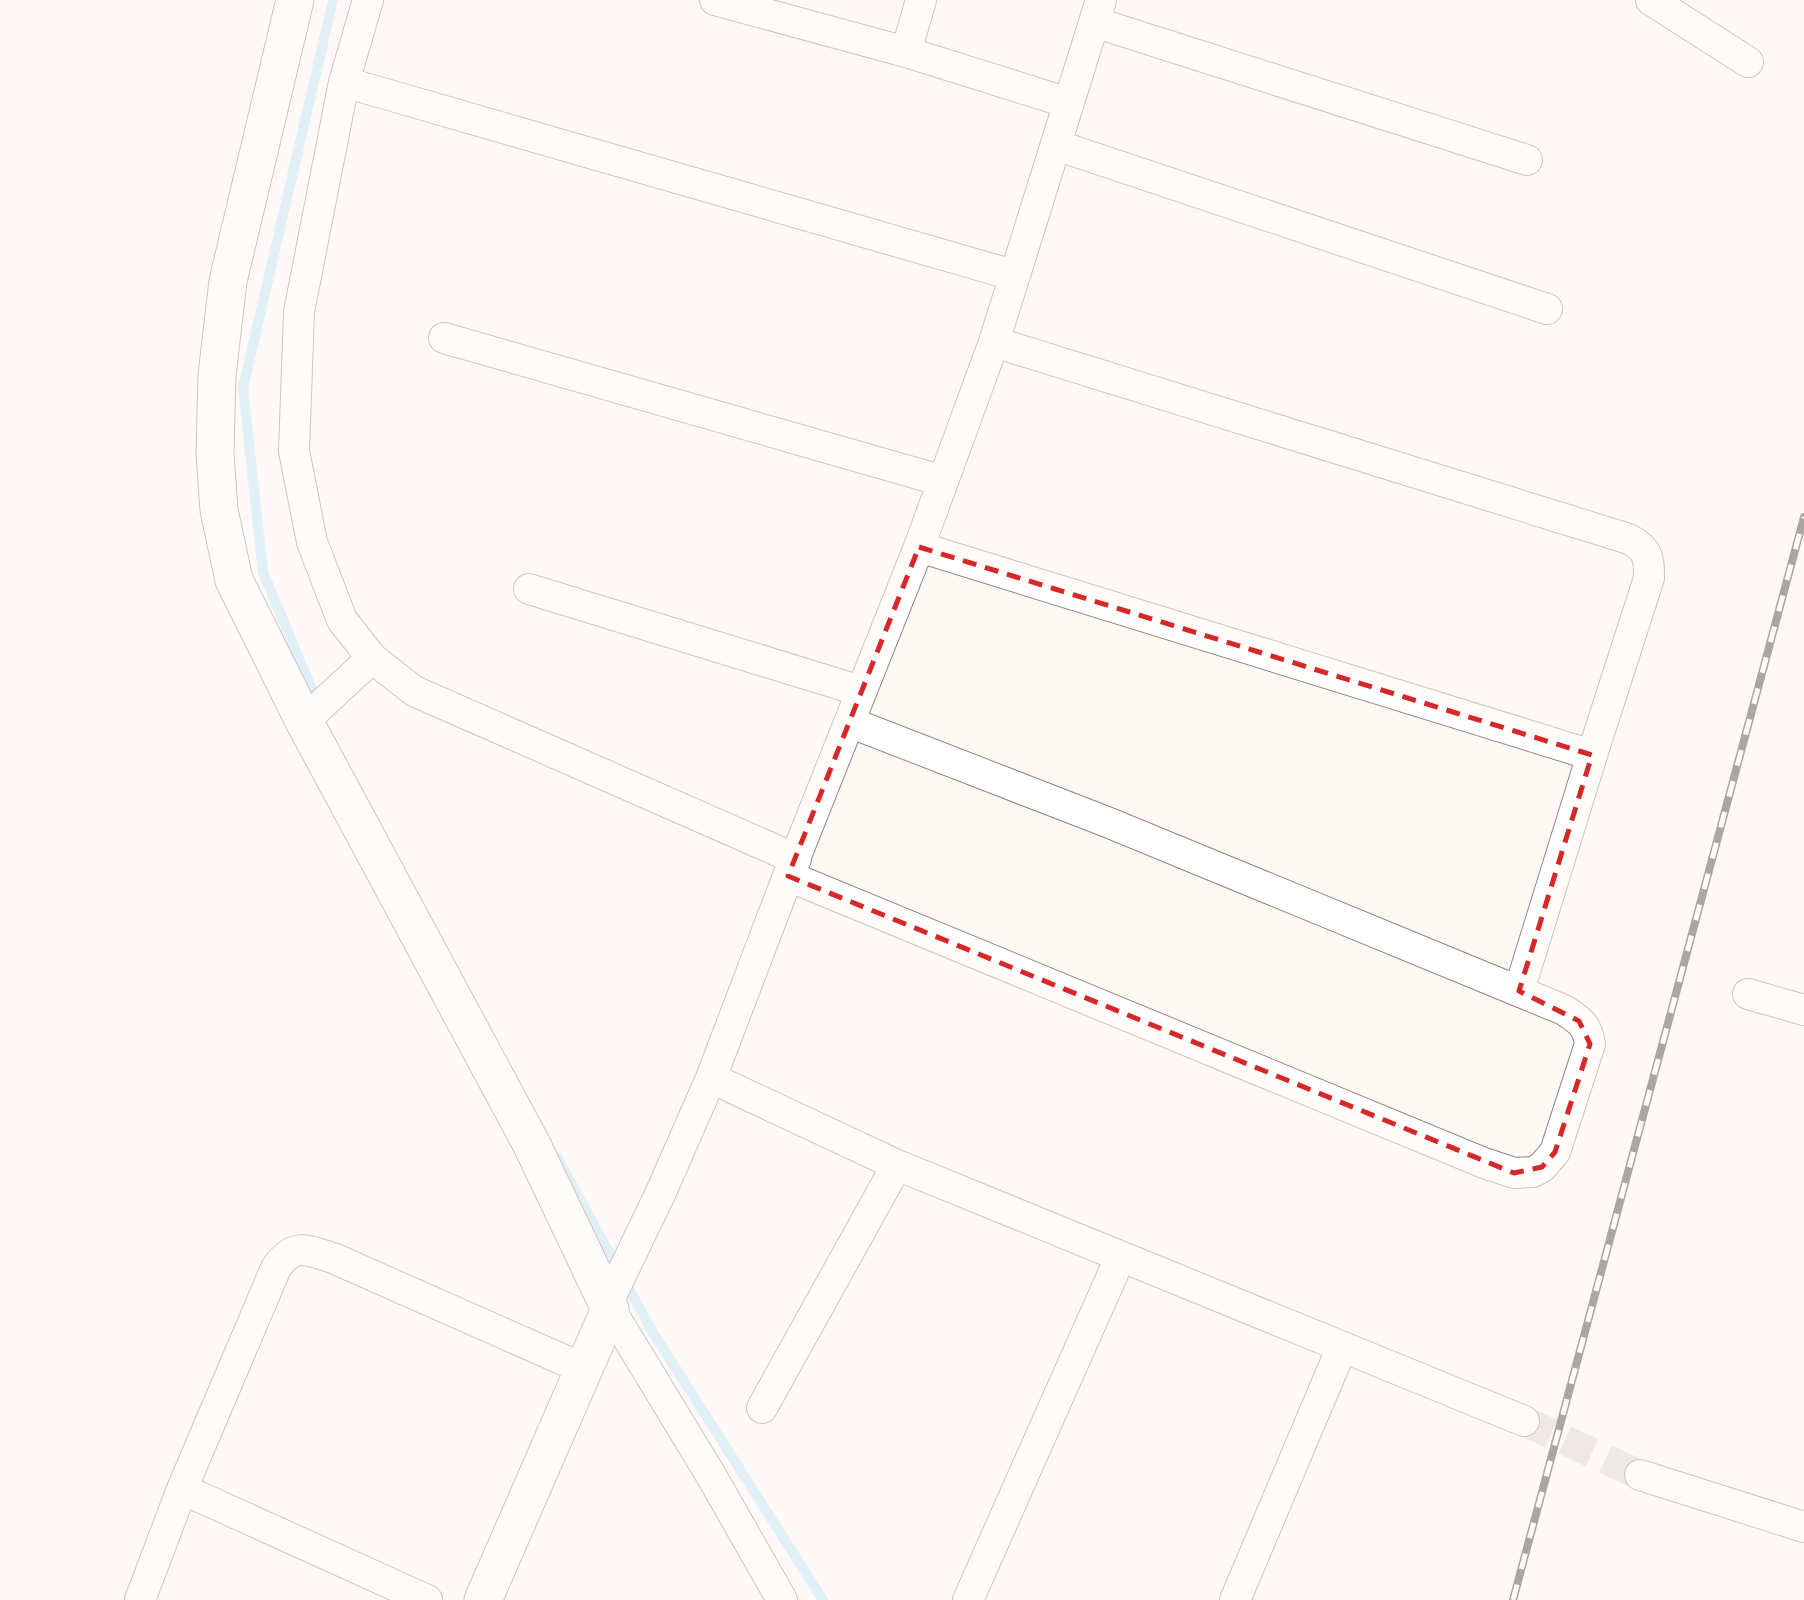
<svg xmlns="http://www.w3.org/2000/svg" width="1804" height="1600" viewBox="0 0 1804 1600" font-family="'Source Sans 3',sans-serif">
	<rect width="100%" height="100%" fill="#fef8f5"/>
	<g fill="none" stroke-linecap="round" stroke-linejoin="round">
		<path stroke="#bee5f5" stroke-width="10" d="M 318,704 L 263,572 L 243,388 L 333,0
			M 557,1157 L 652,1331 L 823,1600"/>
		<path stroke="#dbd5d2" stroke-width="30" stroke-dasharray="30 15" stroke-linecap="butt" d="M 1524,1421 L 1640,1475"/>
		<defs>
			<path id="minor" d="M 368,0 L 344,82 L 299,312 L 294,451 L 312,542 L 342,620 L 372,658 L 414,691 L 796,859
				M 715,0 L 906,52 L 1069,103
				M 1651,0 L 1748,62
				M 1094,22 L 1527,160
				M 906,52 L 921,0
				M 344,82 L 1013,275
				M 1056,145 L 1547,309
				M 444,338 L 943,481
				M 919,547 L 1592,755 L 1649,578 C 1649,556 1648,550 1629,539 L 994,342
				M 529,589 L 861,691
				M 304,721 L 372,658
				M 788,876 L 1484,1163 L 1514,1173 L 1533,1172 L 1542,1167 L 1555,1152 L 1590,1044 C 1587,1024 1579,1020 1564,1010 L 1107,822 L 849,722
				M 1519,991 L 1592,755
				M 1748,994 L 1804,1010
				M 711,1078 L 897,1165 L 1524,1421
				M 762,1408 L 897,1165
				M 1640,1475 L 1804,1527
				M 182,1489 L 427,1600
				M 140,1600 L 182,1489 L 276,1268 C 294,1242 307,1250 333,1258 L 584,1369
				M 782,1600 L 712,1477 L 610,1309 L 612,1294 L 661,1192 L 711,1078 L 788,876 L 919,547 L 994,342 L 1101,0
				M 968,1600 L 1120,1258
				M 1235,1600 L 1342,1347"/>
			<path id="tertiary" d="M 295,0 L 228,281 L 217,375 L 215,453 L 219,510 L 234,580 L 304,721 L 532,1145 L 610,1309 L 483,1600"/>
		</defs>
		<use href="#minor" stroke="#958781" stroke-width="32"/>
		<use href="#tertiary" stroke="#958781" stroke-width="39"/>
		<use href="#minor" stroke="#fff" stroke-width="30"/>
		<use href="#tertiary" stroke="#fff" stroke-width="37"/>
		<defs>
			<path id="rail" d="M 1513,1600 L 1804,517"/>
		</defs>
		<use href="#rail" stroke="#474240" stroke-width="8"/>
		<use href="#rail" stroke="#fff" stroke-width="5" stroke-dasharray="16" stroke-linecap="butt"/>
	</g>
	<path d="M0 0H1804V1600H0ZM 919,547 L 1592,755 L 1519,991 L 1579,1021 L 1590,1044 L 1555,1152 L 1542,1167 L 1514,1173 L 788,876 Z" fill="#fef8f5" fill-opacity=".55" fill-rule="evenodd"/>
	<path fill="none" stroke="#d62828" stroke-width="5" stroke-dasharray="14 9" stroke-linejoin="round" d="M 919,547 L 1592,755 L 1519,991 L 1579,1021 L 1590,1044 L 1555,1152 L 1542,1167 L 1514,1173 L 788,876 Z"/>
</svg>
